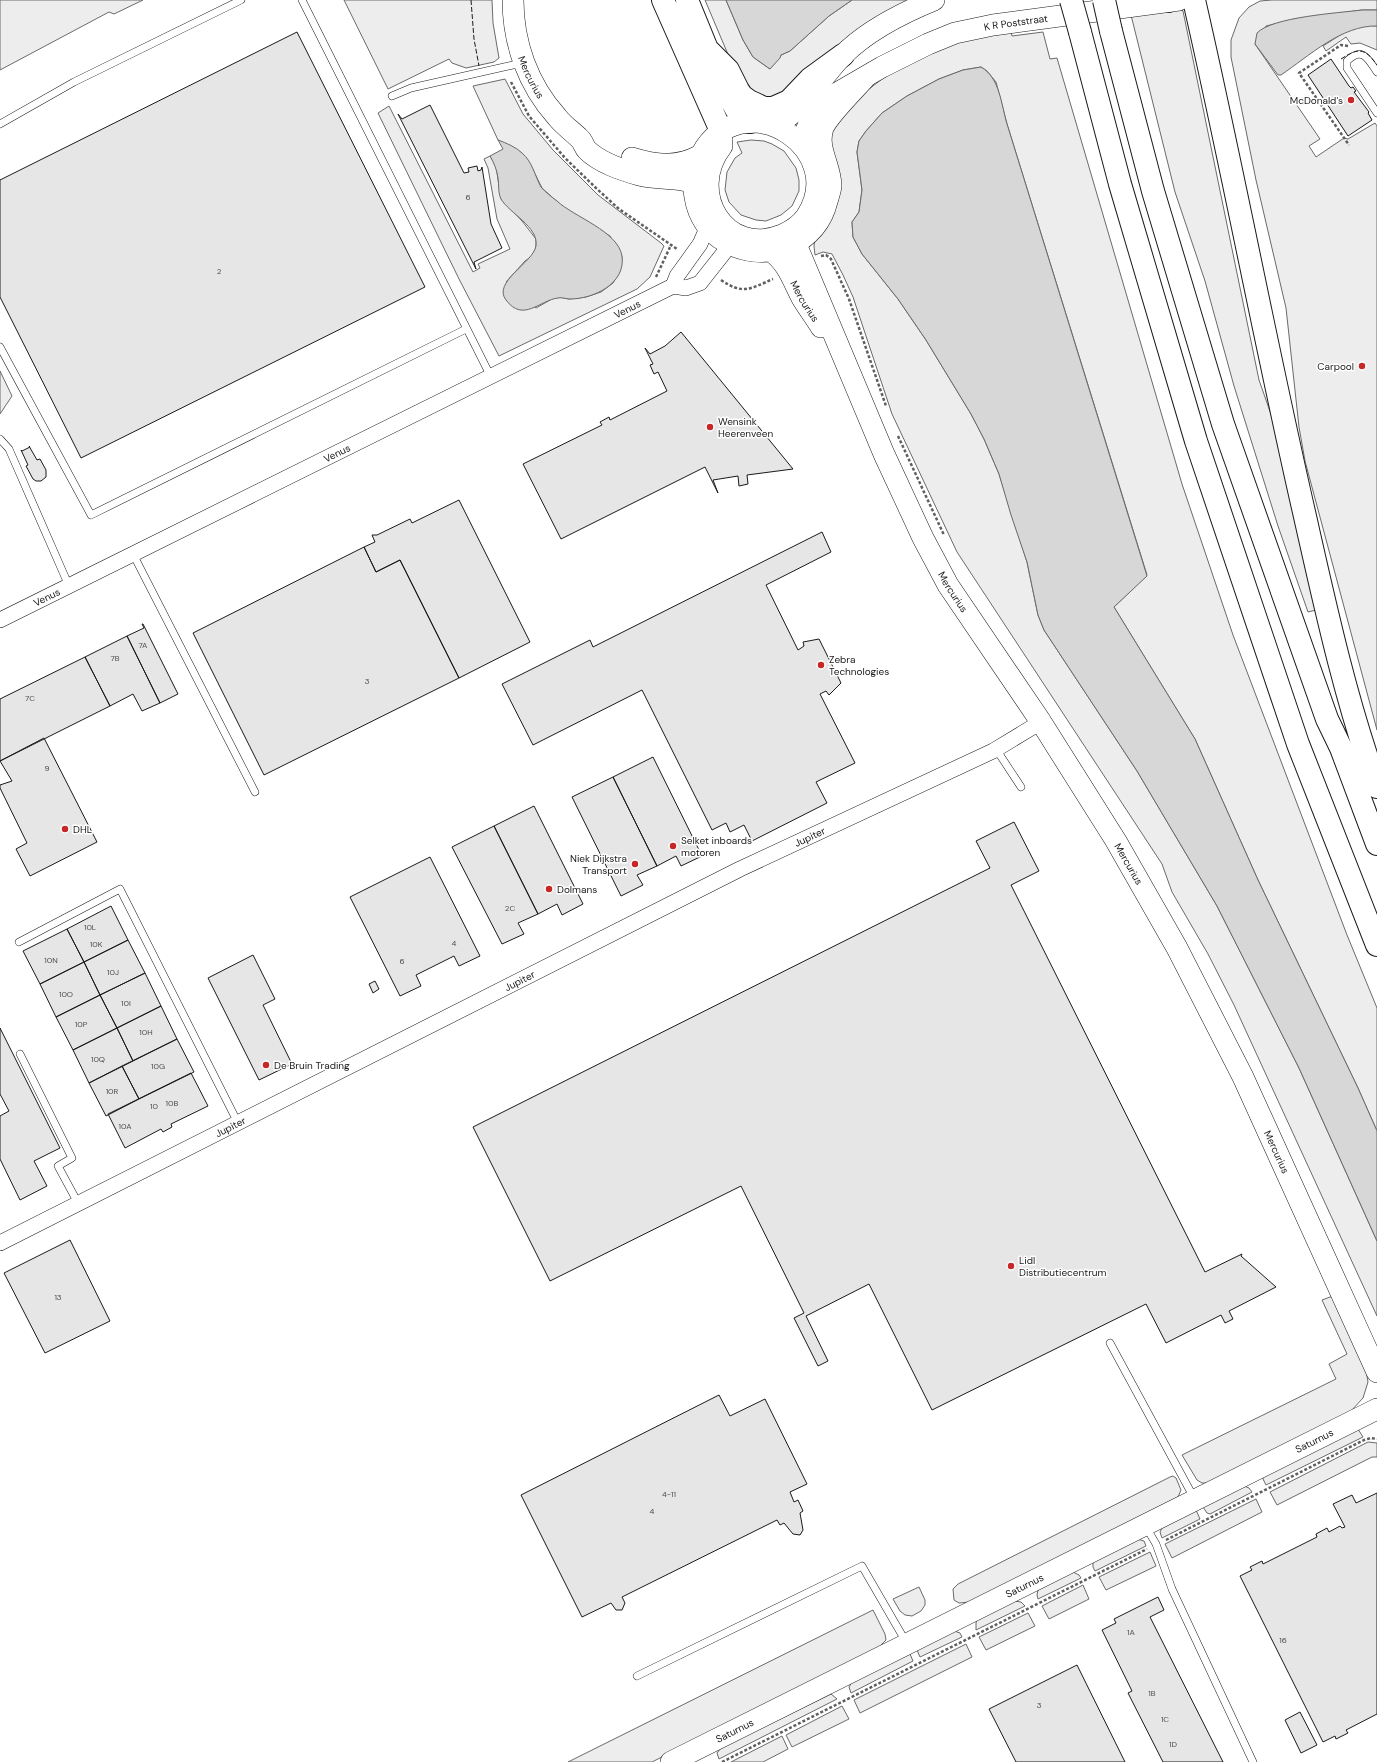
<svg xmlns="http://www.w3.org/2000/svg" width="1377" height="1762" viewBox="0 0 1377 1762" font-family="'DM Sans',sans-serif">
	<rect width="100%" height="100%" fill="#fff"/>
	<path fill="#ededed" stroke="#6a6a6a" d="M 0,0 L 143,0 L 114,14 L 109,12 L 0,70 Z
		M 344,0 L 492,0 L 493,23 L 499,58 L 494,62 L 466,68 L 452,63 L 449,59 L 388,89 Z
		M 705,0 L 726,0 L 743,40 L 753,57 L 770,69 L 781,55 L 790,51 L 829,16 L 852,0 L 911,0 L 780,97 L 758,97 L 735,71 Z
		M 1272,0 L 1377,0 L 1377,10 L 1362,10 L 1295,19 L 1266,26 L 1255,44 L 1320,139 L 1309,146 L 1316,157 L 1344,138 L 1348,139 L 1375,123 L 1377,126 L 1377,730 L 1305,461 L 1299,427 L 1286,308 L 1256,180 L 1231,57 L 1231,40 L 1239,18 L 1249,7 L 1260,1 Z
		M 1181,9 L 1183,11 L 1259,380 L 1280,440 L 1316,610 L 1308,612 L 1278,526 L 1234,386 L 1205,281 L 1175,192 L 1131,15 Z
		M 1365,25 L 1377,26 L 1377,50 L 1360,43 L 1351,44 L 1346,37 L 1326,51 L 1323,46 L 1348,30 Z
		M 1011,31 L 1012,36 L 1043,32 L 1050,59 L 1057,58 L 1182,484 L 1233,635 L 1347,935 L 1377,1008 L 1377,1131 L 1358,1088 L 1258,880 L 1195,739 L 1114,607 L 1147,575 L 1007,124 L 996,82 L 987,71 L 981,67 L 963,70 L 939,79 L 907,96 L 882,113 L 866,131 L 859,141 L 857,152 L 862,190 L 859,212 L 852,222 L 853,237 L 862,254 L 898,299 L 926,340 L 971,414 L 984,439 L 999,474 L 1027,562 L 1038,615 L 1044,630 L 1137,771 L 1217,906 L 1299,1068 L 1377,1241 L 1377,1316 L 1234,1005 L 1208,954 L 1172,892 L 1162,864 L 957,552 L 892,414 L 853,297 L 843,275 L 832,254 L 823,252 L 815,255 L 814,246 L 830,135 L 846,111 L 869,89 L 891,72 L 954,43 Z
		M 505,79 L 523,114 L 553,150 L 598,195 L 661,243 L 664,246 L 650,277 L 637,289 L 499,356 L 459,279 L 378,113 L 389,106 L 473,272 L 480,268 L 478,264 L 510,249 L 497,219 L 488,168 L 484,159 L 490,156 L 496,166 L 501,199 L 522,221 L 536,239 L 536,248 L 532,256 L 525,261 L 506,282 L 536,308 L 552,299 L 559,297 L 569,299 L 586,297 L 601,292 L 613,283 L 620,271 L 622,257 L 610,236 L 564,208 L 542,188 L 530,164 L 522,153 L 498,140 L 473,86 Z
		M 751,140 L 764,141 L 772,144 L 784,151 L 796,168 L 799,180 L 799,191 L 792,206 L 781,215 L 766,221 L 756,220 L 741,215 L 729,202 L 725,190 L 727,172 L 735,158 L 742,153 L 737,142 Z
		M 0,371 L 12,396 L 0,414 Z
		M 1330,1297 L 1333,1297 L 1366,1370 L 1368,1382 L 1363,1398 L 1350,1412 L 1209,1483 L 1202,1483 L 1197,1480 L 1182,1455 L 1336,1379 L 1329,1364 L 1347,1354 L 1322,1300 Z
		M 1358,1429 L 1363,1437 L 1266,1485 L 1263,1479 L 1263,1477 Z
		M 1368,1442 L 1377,1443 L 1377,1457 L 1372,1457 L 1277,1505 L 1270,1492 Z
		M 1173,1476 L 1176,1478 L 1181,1490 L 1178,1497 L 970,1602 L 959,1603 L 954,1600 L 953,1589 L 958,1584 L 1170,1477 Z
		M 1244,1486 L 1249,1488 L 1252,1492 L 1210,1514 L 1207,1513 L 1203,1507 Z
		M 1256,1499 L 1262,1512 L 1172,1558 L 1165,1544 Z
		M 1196,1510 L 1200,1519 L 1162,1538 L 1160,1532 L 1162,1528 Z
		M 1137,1539 L 1144,1541 L 1146,1546 L 1095,1571 L 1093,1567 L 1093,1562 Z
		M 1150,1552 L 1156,1566 L 1106,1590 L 1099,1577 Z
		M 1073,1572 L 1079,1575 L 1081,1578 L 1038,1599 L 1037,1595 L 1038,1590 Z
		M 1083,1585 L 1089,1599 L 1049,1619 L 1042,1606 Z
		M 919,1587 L 925,1600 L 925,1605 L 921,1611 L 912,1616 L 905,1615 L 900,1611 L 893,1599 Z
		M 1014,1601 L 1021,1602 L 1025,1606 L 976,1630 L 976,1623 L 977,1619 Z
		M 873,1610 L 885,1634 L 886,1640 L 878,1648 L 652,1762 L 568,1762 Z
		M 1028,1613 L 1035,1626 L 986,1650 L 979,1637 Z
		M 954,1631 L 960,1633 L 962,1637 L 920,1657 L 917,1650 Z
		M 966,1644 L 972,1657 L 860,1713 L 854,1700 Z
		M 910,1654 L 913,1661 L 851,1693 L 849,1687 L 852,1682 Z
		M 831,1694 L 837,1699 L 719,1759 L 717,1753 L 721,1748 Z
		M 842,1706 L 849,1719 L 792,1747 L 786,1735 Z
		M 782,1736 L 788,1749 L 763,1762 L 731,1762 Z"/>
	<path fill="#d7d7d7" stroke="#6a6a6a" d="M 726,0 L 852,0 L 829,16 L 790,51 L 781,55 L 780,58 L 770,69 L 753,57 L 743,40 Z
		M 1362,10 L 1377,10 L 1377,26 C 1342,25 1309,56 1281,75 L 1278,75 L 1255,44 L 1257,33 C 1272,17 1338,13 1362,10 Z
		M 981,67 C 1000,78 1001,104 1007,124 L 1147,576 L 1114,607 L 1195,739 L 1258,880 L 1358,1088 L 1377,1131 L 1377,1241 L 1299,1068 L 1217,906 L 1137,771 L 1044,630 L 1038,615 L 1027,562 L 1011,515 L 999,474 L 984,439 L 971,414 L 926,340 L 898,299 L 862,254 L 853,237 L 852,222 L 859,212 L 862,190 L 857,152 L 859,141 L 866,131 L 882,113 L 907,96 L 939,79 L 963,70 Z
		M 498,140 C 506,143 516,147 522,153 C 532,161 535,176 541,187 C 545,192 552,197 557,201 C 574,217 618,231 622,256 C 626,284 593,299 570,299 C 566,299 562,297 558,298 C 540,300 523,323 506,300 C 492,282 533,263 536,246 C 539,227 509,213 501,199 C 498,193 499,185 498,178 C 497,170 494,163 490,156 L 503,149 Z"/>
	<path fill="#e6e6e6" stroke="#1a1a1a" d="M 297,32 L 425,287 L 81,458 L 0,297 L 0,180 Z
		M 1331,59 L 1349,86 L 1351,88 L 1353,87 L 1356,91 L 1354,92 L 1369,112 L 1368,113 L 1372,120 L 1348,136 L 1308,75 Z
		M 430,105 L 464,173 L 469,172 L 468,168 L 477,166 L 478,171 L 481,170 L 482,167 L 491,224 L 502,248 L 474,262 L 476,269 L 398,114 L 402,119 Z
		M 681,332 L 793,469 L 747,475 L 748,484 L 739,486 L 738,476 L 713,480 L 718,493 L 705,467 L 561,539 L 523,464 L 602,425 L 600,422 L 609,417 L 610,420 L 667,391 L 658,372 L 654,374 L 650,365 L 653,364 L 645,348 L 650,354 L 665,346 Z
		M 29,446 L 37,460 L 40,459 L 46,470 L 46,477 L 41,481 L 36,481 L 33,479 L 26,466 L 28,465 L 21,450 L 22,451 L 30,447 Z
		M 459,500 L 530,642 L 459,678 L 400,560 L 376,572 L 364,547 L 375,542 L 372,535 L 377,535 L 410,519 L 412,523 Z
		M 822,532 L 831,552 L 766,585 L 798,650 L 804,646 L 803,642 L 819,639 L 841,683 L 829,695 L 826,691 L 820,694 L 855,763 L 816,782 L 827,803 L 752,841 L 744,825 L 730,832 L 726,823 L 712,830 L 642,690 L 533,745 L 502,684 L 590,640 L 593,647 Z
		M 364,547 L 376,572 L 400,560 L 459,678 L 264,775 L 193,633 Z
		M 142,624 L 143,624 L 178,694 L 160,703 L 127,636 L 144,628 Z
		M 127,636 L 160,703 L 142,711 L 133,694 L 110,706 L 85,657 Z
		M 85,657 L 110,706 L 0,761 L 0,699 Z
		M 44,738 L 97,842 L 30,876 L 16,849 L 27,843 L 0,788 L 0,785 L 12,781 L 0,761 Z
		M 653,757 L 702,856 L 681,866 L 676,856 L 657,866 L 613,777 Z
		M 613,777 L 657,866 L 637,875 L 643,885 L 621,896 L 572,797 Z
		M 534,806 L 583,904 L 562,915 L 557,904 L 538,914 L 494,826 Z
		M 1014,822 L 1039,871 L 1011,885 L 1205,1272 L 1242,1254 L 1241,1256 L 1276,1287 L 1229,1311 L 1233,1319 L 1225,1323 L 1221,1315 L 1166,1343 L 1146,1304 L 932,1410 L 869,1284 L 806,1316 L 828,1361 L 818,1366 L 794,1318 L 804,1313 L 741,1186 L 550,1281 L 473,1127 L 990,868 L 976,841 Z
		M 494,826 L 538,914 L 518,923 L 524,934 L 502,944 L 452,847 Z
		M 430,857 L 480,956 L 459,966 L 454,956 L 416,975 L 421,986 L 400,996 L 350,897 Z
		M 111,906 L 128,940 L 84,962 L 67,929 Z
		M 67,929 L 84,962 L 40,984 L 23,951 Z
		M 128,940 L 145,973 L 100,995 L 84,962 Z
		M 253,955 L 275,999 L 263,1005 L 292,1064 L 259,1080 L 208,978 Z
		M 84,962 L 100,995 L 56,1017 L 40,984 Z
		M 145,973 L 161,1006 L 117,1028 L 100,995 Z
		M 375,981 L 379,989 L 373,993 L 369,984 Z
		M 100,995 L 117,1028 L 73,1050 L 56,1017 Z
		M 161,1006 L 177,1039 L 133,1061 L 117,1028 Z
		M 0,1028 L 60,1148 L 34,1161 L 47,1186 L 20,1200 L 0,1159 L 0,1116 L 9,1111 L 0,1094 Z
		M 117,1028 L 133,1061 L 89,1083 L 73,1050 Z
		M 177,1039 L 194,1072 L 139,1099 L 122,1066 Z
		M 122,1066 L 139,1099 L 106,1116 L 89,1083 Z
		M 191,1073 L 208,1106 L 171,1124 L 172,1127 L 163,1132 L 161,1129 L 125,1148 L 108,1114 Z
		M 70,1240 L 110,1321 L 45,1353 L 4,1273 Z
		M 719,1395 L 730,1416 L 765,1399 L 807,1484 L 790,1492 L 794,1502 L 798,1500 L 803,1511 L 800,1513 L 803,1530 L 800,1535 L 793,1534 L 784,1523 L 780,1525 L 777,1520 L 622,1597 L 625,1603 L 622,1610 L 616,1610 L 611,1603 L 582,1617 L 521,1495 Z
		M 1377,1493 L 1377,1714 L 1346,1730 L 1348,1733 L 1336,1739 L 1335,1736 L 1323,1742 L 1240,1576 L 1252,1570 L 1250,1567 L 1262,1561 L 1263,1564 L 1317,1537 L 1316,1534 L 1327,1528 L 1329,1532 L 1340,1526 L 1342,1528 L 1345,1527 L 1333,1504 L 1352,1495 L 1356,1503 Z
		M 1158,1597 L 1164,1610 L 1150,1617 L 1223,1762 L 1163,1762 L 1128,1693 L 1132,1691 L 1102,1630 L 1116,1623 L 1114,1619 Z
		M 1077,1665 L 1125,1762 L 1016,1762 L 989,1709 Z
		M 1300,1712 L 1317,1745 L 1301,1753 L 1285,1720 Z"/>
	<g fill="none" stroke-linecap="round" stroke-linejoin="round">
		<defs>
			<path id="service" d="M 302,0 L 491,377
				M 1377,72 C 1368,59 1363,46 1347,61 L 1347,68 L 1377,113
				M 392,96 L 411,88 L 522,63
				M 0,124 L 74,82 L 241,0
				M 0,347 L 91,515 L 466,329
				M 0,439 L 9,449 L 69,586
				M 133,554 L 255,792
				M 996,749 L 1021,787
				M 19,942 L 120,889 L 238,1123
				M 20,1054 L 72,1158 L 58,1166 L 78,1203
				M 1110,1343 L 1194,1498
				M 1146,1527 L 1156,1544 L 1172,1589 L 1253,1762
				M 637,1676 L 862,1566 L 906,1642"/>
			<g id="minor">
				<path d="M 673,286 L 677,276 L 700,244 L 708,226"/>
				<path id="s1" d="M 0,620 L 673,286 L 686,288 L 700,283 L 730,245"/>
				<path id="s2" d="M 0,1243 L 740,869 L 993,751 L 1041,722"/>
			</g>
			<g id="secondary">
				<path id="s3" d="M 513,0 C 513,43 528,85 557,117 C 563,125 572,131 579,138 C 583,141 584,147 587,150 C 600,163 622,170 639,175 C 661,181 689,175 706,190"/>
				<path d="M 775,125 C 804,111 820,78 843,55 C 867,31 902,13 934,0"/>
				<path d="M 721,131 L 722,146 C 686,192 725,258 782,235 C 791,231 800,225 806,217 C 850,151 749,84 705,148 C 695,163 691,179 695,197 C 698,216 709,233 726,242 C 762,263 811,248 825,208 C 827,201 830,193 831,186 C 831,166 816,148 823,128 C 828,116 854,90 864,79"/>
				<path id="s4" d="M 804,146 L 803,138 L 808,126 L 813,116 L 832,96 L 882,67 L 928,44 L 955,33 L 993,25 L 1179,0"/>
				<path d="M 632,158 C 655,165 677,168 699,156"/>
				<path id="s5" d="M 801,223 L 798,234 L 798,249 L 884,454 L 923,538 L 948,585 L 1041,722 L 1116,841 L 1177,948 L 1243,1077 L 1377,1372"/>
				<path id="s6" d="M 771,251 C 787,262 793,281 802,298 C 808,308 815,317 821,327"/>
				<path id="s7" d="M 671,1762 L 1377,1409"/>
			</g>
			<path id="motorway" d="M 663,0 L 721,131
				M 687,0 L 707,49 L 730,98 L 736,109 L 750,122
				M 1194,0 C 1233,170 1265,342 1304,512 C 1325,605 1345,698 1377,787
				M 1168,1 L 1169,0
				M 1111,31 L 1153,191 L 1223,424 L 1327,719 L 1341,748 L 1377,844
				M 1080,32 L 1120,184 L 1196,441 L 1298,744 L 1377,945
				M 707,49 L 728,70 L 738,90 L 742,96 L 749,101 L 764,108 L 773,108 L 789,101 L 810,79 L 843,55"/>
		</defs>
		<use href="#service" stroke="#1a1a1a" stroke-width="8"/>
		<use href="#minor" stroke="#1a1a1a" stroke-width="16"/>
		<use href="#secondary" stroke="#1a1a1a" stroke-width="22"/>
		<use href="#motorway" stroke="#1a1a1a" stroke-width="24"/>
		<path stroke="#5f5f5f" stroke-width="2.5" stroke-dasharray="3 2" stroke-linecap="butt" d="M 1348,46 L 1341,45 L 1299,73 L 1349,145
			M 511,82 L 529,116 L 565,158 L 596,188 L 619,209 L 677,249
			M 821,256 L 826,255 L 831,259 L 849,299 L 886,406
			M 656,277 L 671,245
			M 721,280 C 743,295 750,289 773,279
			M 898,436 L 944,535
			M 1166,1540 L 1364,1440 L 1371,1438 L 1377,1439
			M 722,1762 L 1147,1549"/>
		<use href="#service" stroke="#fff" stroke-width="7"/>
		<use href="#minor" stroke="#fff" stroke-width="15"/>
		<use href="#secondary" stroke="#fff" stroke-width="21"/>
		<use href="#motorway" stroke="#fff" stroke-width="22"/>
		<defs>
			<path id="motorway-bridge" d="M 1071,0 L 1080,32
				M 1104,0 L 1111,31"/>
		</defs>
		<use href="#motorway-bridge" stroke="#1a1a1a" stroke-width="24" stroke-linecap="butt"/>
		<use href="#motorway-bridge" stroke="#fff" stroke-width="22"/>
		<path stroke="#1a1a1a" stroke-width="1" stroke-dasharray="5 2" stroke-linecap="butt" d="M 471,0 L 474,39 L 479,66
			M 1341,59 C 1358,48 1364,47 1377,65"/>
	</g>
	<g fill="#c62828" stroke="#fff" stroke-width="1.5">
		<circle cx="1351" cy="100" r="4"/>
		<circle cx="1362" cy="366" r="4"/>
		<circle cx="710" cy="427" r="4"/>
		<circle cx="821" cy="665" r="4"/>
		<circle cx="65" cy="829" r="4"/>
		<circle cx="673" cy="846" r="4"/>
		<circle cx="635" cy="864" r="4"/>
		<circle cx="549" cy="889" r="4"/>
		<circle cx="266" cy="1065" r="4"/>
		<circle cx="1011" cy="1266" r="4"/>
	</g>
	<g text-anchor="middle" stroke-width="3" stroke-linejoin="round" paint-order="stroke">
		<g font-size="8" fill="#4d4d4d">
			<text x="468" y="200">6</text>
			<text x="219" y="274">2</text>
			<text x="143" y="648">7A</text>
			<text x="115" y="661">7B</text>
			<text x="367" y="684">3</text>
			<text x="30" y="701">7C</text>
			<text x="47" y="771">9</text>
			<text x="510" y="911">2C</text>
			<text x="90" y="930">10L</text>
			<text x="454" y="946">4</text>
			<text x="96" y="947">10K</text>
			<text x="51" y="963">10N</text>
			<text x="402" y="964">6</text>
			<text x="113" y="975">10J</text>
			<text x="66" y="997">10O</text>
			<text x="126" y="1006">10I</text>
			<text x="81" y="1027">10P</text>
			<text x="146" y="1035">10H</text>
			<text x="98" y="1062">10Q</text>
			<text x="158" y="1069">10G</text>
			<text x="112" y="1094">10R</text>
			<text x="172" y="1106">10B</text>
			<text x="154" y="1109">10</text>
			<text x="125" y="1129">10A</text>
			<text x="58" y="1300">13</text>
			<text x="669" y="1497">4-11</text>
			<text x="652" y="1514">4</text>
			<text x="1131" y="1635">1A</text>
			<text x="1283" y="1643">16</text>
			<text x="1152" y="1696">1B</text>
			<text x="1039" y="1708">3</text>
			<text x="1165" y="1722">1C</text>
			<text x="1173" y="1747">1D</text>
		</g>
		<g font-size="10" fill="#1a1a1a" stroke="#fff">
			<text dy="4" stroke="none"><textPath href="#s4" startOffset="260">K R Poststraat</textPath></text>
			<text dy="4" stroke="none"><textPath href="#s3" startOffset="80">Mercurius</textPath></text>
			<text dy="4" stroke="none"><textPath href="#s6" startOffset="61">Mercurius</textPath></text>
			<text dy="4" stroke="none"><textPath href="#s1" startOffset="700">Venus</textPath></text>
			<text dy="4" stroke="none"><textPath href="#s1" startOffset="376">Venus</textPath></text>
			<text dy="4" stroke="none"><textPath href="#s5" startOffset="403">Mercurius</textPath></text>
			<text dy="4" stroke="none"><textPath href="#s1" startOffset="52">Venus</textPath></text>
			<text dy="4" stroke="none"><textPath href="#s2" startOffset="906">Jupiter</textPath></text>
			<text dy="4" stroke="none"><textPath href="#s5" startOffset="727">Mercurius</textPath></text>
			<text dy="4" stroke="none"><textPath href="#s2" startOffset="582">Jupiter</textPath></text>
			<text dy="4" stroke="none"><textPath href="#s2" startOffset="258">Jupiter</textPath></text>
			<text dy="4" stroke="none"><textPath href="#s5" startOffset="1051">Mercurius</textPath></text>
			<text dy="4" stroke="none"><textPath href="#s7" startOffset="719">Saturnus</textPath></text>
			<text dy="4" stroke="none"><textPath href="#s7" startOffset="395">Saturnus</textPath></text>
			<text dy="4" stroke="none"><textPath href="#s7" startOffset="71">Saturnus</textPath></text>
		</g>
		<g font-size="10" fill="#1a1a1a" stroke="#fff" text-anchor="start">
			<text x="1343" y="104" text-anchor="end">McDonald's</text>
			<text x="1354" y="370" text-anchor="end">Carpool</text>
			<text x="718" y="425">Wensink<tspan x="718" dy="12">Heerenveen</tspan></text>
			<text x="829" y="663">Zebra<tspan x="829" dy="12">Technologies</tspan></text>
			<text x="73" y="833">DHL</text>
			<text x="681" y="844">Selket inboards<tspan x="681" dy="12">motoren</tspan></text>
			<text x="627" y="862" text-anchor="end">Niek Dijkstra<tspan x="627" dy="12">Transport</tspan></text>
			<text x="557" y="893">Dolmans</text>
			<text x="274" y="1069">De Bruin Trading</text>
			<text x="1019" y="1264">Lidl<tspan x="1019" dy="12">Distributiecentrum</tspan></text>
		</g>
	</g>
</svg>
